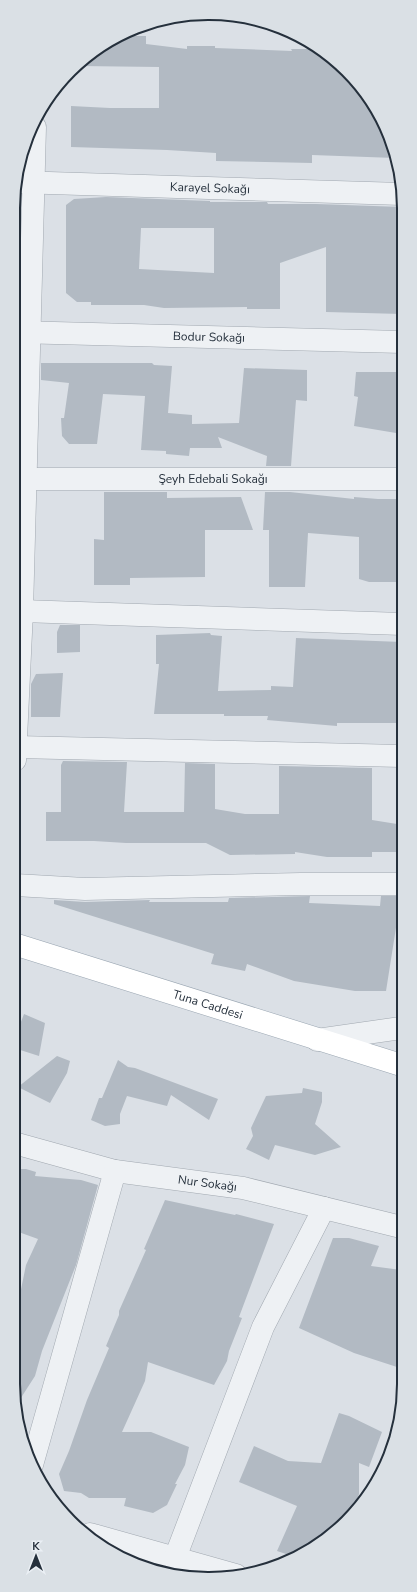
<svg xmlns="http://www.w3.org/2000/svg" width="417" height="1592" viewBox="0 0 417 1592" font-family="'Nunito Sans',sans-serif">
	<rect width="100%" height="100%" fill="#dbe0e6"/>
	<path fill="#b2bac3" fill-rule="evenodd" d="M 124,36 L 146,36 L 146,44 L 187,49 L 187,46 L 215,46 L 215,48 L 292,51 L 291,49 L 317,49 L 349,73 L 384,122 L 395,158 L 312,155 L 312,163 L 216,161 L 216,153 L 167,150 L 71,147 L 71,106 L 110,108 L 159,108 L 159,67 L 80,66 L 100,46 Z
		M 106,197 L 210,201 L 210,202 L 267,202 L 268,204 L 316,204 L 402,207 L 402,314 L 326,312 L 326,247 L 280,263 L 280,309 L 247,309 L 247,307 L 164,308 L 144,305 L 91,305 L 91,302 L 77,302 L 66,293 L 66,205 L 74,199 ZM 141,228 L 214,228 L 214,273 L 139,269 Z
		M 41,363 L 152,363 L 154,365 L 172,366 L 168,413 L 192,415 L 192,424 L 239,423 L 244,368 L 307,370 L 307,401 L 296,400 L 291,466 L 266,466 L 267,456 L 218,437 L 222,448 L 190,448 L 189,456 L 166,454 L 166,451 L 141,450 L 145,396 L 103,394 L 97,444 L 69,444 L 62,436 L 61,418 L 64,418 L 69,383 L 41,380 Z
		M 356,372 L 402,372 L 402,434 L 354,426 L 358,397 L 354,396 Z
		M 104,492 L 167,492 L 167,498 L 241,497 L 253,530 L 205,530 L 205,577 L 130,578 L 130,585 L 94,585 L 94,539 L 104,540 Z
		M 265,492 L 290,492 L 354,499 L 354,497 L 378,499 L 402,499 L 402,582 L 369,582 L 359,579 L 359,537 L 308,533 L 305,587 L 269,587 L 269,530 L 263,530 Z
		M 60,625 L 80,625 L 80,652 L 57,653 L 57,632 Z
		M 210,633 L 211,635 L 222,636 L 218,691 L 271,690 L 271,686 L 293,687 L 296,638 L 402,642 L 401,723 L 337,723 L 337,726 L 267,720 L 268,716 L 224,716 L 224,714 L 154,714 L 159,664 L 156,664 L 156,635 Z
		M 63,673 L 60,717 L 31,717 L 31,684 L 36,674 Z
		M 63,761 L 127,762 L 124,812 L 184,812 L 185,763 L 215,764 L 215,809 L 245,814 L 279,814 L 279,766 L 372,768 L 372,820 L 397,824 L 397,852 L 372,852 L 372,857 L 327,857 L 295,852 L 295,854 L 230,855 L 206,843 L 126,843 L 94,841 L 46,841 L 46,812 L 61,812 L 61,765 Z
		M 310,896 L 309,903 L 380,906 L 381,896 L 401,896 L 386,991 L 355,991 L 294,981 L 247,964 L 245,971 L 211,964 L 214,954 L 54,904 L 54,900 L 85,902 L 150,900 L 149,902 L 228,902 L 229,898 Z
		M 24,1014 L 45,1023 L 39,1056 L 14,1048 L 14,1040 Z
		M 57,1056 L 70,1061 L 67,1073 L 50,1103 L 18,1087 Z
		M 118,1060 L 128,1067 L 135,1068 L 218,1099 L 209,1120 L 171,1095 L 167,1106 L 127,1096 L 120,1114 L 120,1124 L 105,1126 L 91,1120 L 99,1098 L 102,1098 Z
		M 303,1088 L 322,1092 L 322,1102 L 315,1124 L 341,1147 L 315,1155 L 275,1145 L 269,1160 L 246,1149 L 253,1136 L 251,1128 L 266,1096 L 302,1093 Z
		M 14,1169 L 26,1169 L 36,1172 L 35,1176 L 81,1180 L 98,1185 L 76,1265 L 42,1351 L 35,1376 L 17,1404 L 13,1384 L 13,1299 L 19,1299 L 26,1265 L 38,1239 L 13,1230 Z
		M 165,1200 L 235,1215 L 236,1214 L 274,1224 L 239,1317 L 242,1318 L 229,1351 L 227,1361 L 214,1385 L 148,1362 L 145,1381 L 122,1432 L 151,1432 L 189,1447 L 185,1465 L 175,1484 L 177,1484 L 167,1505 L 153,1513 L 124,1506 L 126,1498 L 89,1498 L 81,1493 L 64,1491 L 59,1474 L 69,1451 L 87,1400 L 109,1348 L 106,1346 L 119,1315 L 119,1311 L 146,1250 L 144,1249 Z
		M 333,1238 L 349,1238 L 379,1246 L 371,1266 L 401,1270 L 400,1368 L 354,1353 L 299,1328 Z
		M 339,1413 L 349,1416 L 382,1432 L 369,1467 L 359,1463 L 359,1494 L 352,1512 L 327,1539 L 292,1556 L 277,1551 L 297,1506 L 239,1482 L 254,1446 L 288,1461 L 321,1463 Z"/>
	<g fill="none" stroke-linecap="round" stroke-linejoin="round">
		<defs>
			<g id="minor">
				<path id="s1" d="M 17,182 L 402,194"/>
				<path id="s2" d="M 16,332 L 402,342"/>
				<path id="s3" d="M 25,479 L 402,479"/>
				<path d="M 22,611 L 402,624"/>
				<path d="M 16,747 L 401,756"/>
				<path d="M 15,760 L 22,611 L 35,127"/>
				<path d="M 15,885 L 85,889 L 301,884 L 401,884"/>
				<path d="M 317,1040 L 401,1028"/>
				<path id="s4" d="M 14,1143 L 115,1171 L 243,1188 L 401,1227"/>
				<path d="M 32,1465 L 115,1171"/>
				<path d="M 90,1534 L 236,1575"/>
				<path d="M 172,1572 L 175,1558 L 263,1327 L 324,1208"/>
			</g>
			<g id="major">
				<path id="s5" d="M 14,944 L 401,1065"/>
			</g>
		</defs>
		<use href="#minor" stroke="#a1a8b0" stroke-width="23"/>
		<use href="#major" stroke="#9aa6b2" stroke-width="23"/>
		<use href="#minor" stroke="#eef1f4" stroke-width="22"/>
		<use href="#major" stroke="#fff" stroke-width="22"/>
	</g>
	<g text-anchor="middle" stroke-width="4" stroke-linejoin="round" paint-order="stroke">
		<g font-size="12" fill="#25303c" stroke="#eaeff4">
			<text dy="4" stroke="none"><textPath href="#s1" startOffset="193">Karayel Sokağı</textPath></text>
			<text dy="4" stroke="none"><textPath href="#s2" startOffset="193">Bodur Sokağı</textPath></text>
			<text dy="4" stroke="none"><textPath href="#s3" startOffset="188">Şeyh Edebali Sokağı</textPath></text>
			<text dy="4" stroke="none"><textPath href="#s5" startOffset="203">Tuna Caddesi</textPath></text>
			<text dy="4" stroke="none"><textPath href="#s4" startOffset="198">Nur Sokağı</textPath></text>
		</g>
	</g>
	<path d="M0 0H417V1592H0ZM208 20H209A188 188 0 0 1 397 208V1384A188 188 0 0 1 209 1572H208A188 188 0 0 1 20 1384V208A188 188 0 0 1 208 20Z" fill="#dae0e5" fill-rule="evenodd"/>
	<path fill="none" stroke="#25303c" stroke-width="2" d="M208 20H209A188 188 0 0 1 397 208V1384A188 188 0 0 1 209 1572H208A188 188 0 0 1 20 1384V208A188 188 0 0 1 208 20Z"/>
	<g transform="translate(36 1556)" stroke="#eaeff4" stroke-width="3" paint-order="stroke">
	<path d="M0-3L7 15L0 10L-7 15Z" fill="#25303c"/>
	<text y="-6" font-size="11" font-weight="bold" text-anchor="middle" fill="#25303c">K</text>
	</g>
</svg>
